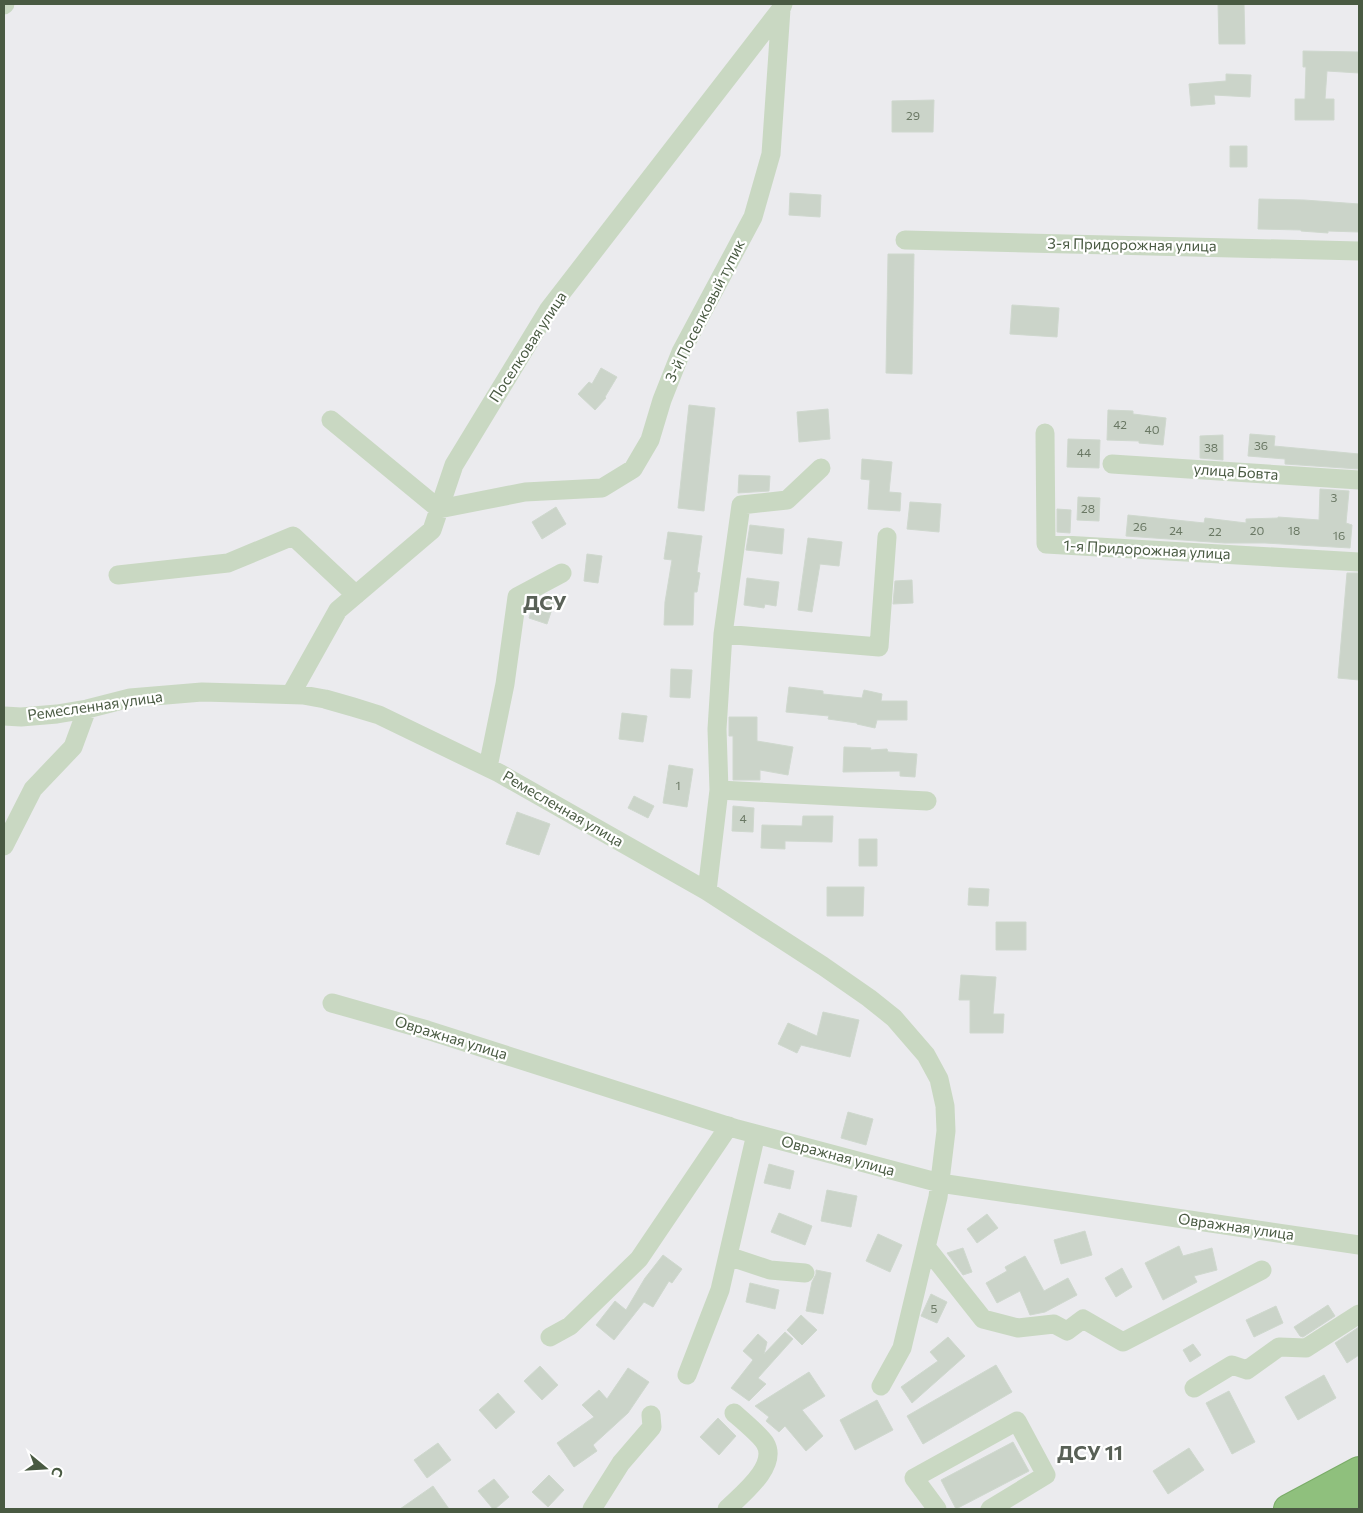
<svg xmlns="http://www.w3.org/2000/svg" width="1363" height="1513" viewBox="0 0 1363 1513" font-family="Commissioner,sans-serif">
	<rect width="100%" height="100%" fill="#ebebee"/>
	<path fill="#cbd4c9" stroke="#cfd8ce" d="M 1218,4 L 1244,4 L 1245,44 L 1219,44 Z
		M 1303,51 L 1359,52 L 1359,73 L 1327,71 L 1325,99 L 1334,99 L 1334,120 L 1295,120 L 1295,99 L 1305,99 L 1306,67 L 1303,67 Z
		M 1226,74 L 1251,75 L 1250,97 L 1214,95 L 1215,104 L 1191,106 L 1189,84 L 1226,81 Z
		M 934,100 L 933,132 L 892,132 L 892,101 Z
		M 1230,146 L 1247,146 L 1247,167 L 1230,167 Z
		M 790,193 L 821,195 L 820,217 L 789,215 Z
		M 1259,199 L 1304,200 L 1359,204 L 1359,232 L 1328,231 L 1328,233 L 1301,231 L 1301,230 L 1258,229 Z
		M 888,254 L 914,254 L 912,374 L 886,373 Z
		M 1012,305 L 1059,308 L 1057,337 L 1010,334 Z
		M 601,368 L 617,377 L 605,397 L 606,398 L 595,410 L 578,394 L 589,382 L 592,384 Z
		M 689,405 L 715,408 L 704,511 L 678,508 Z
		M 828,409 L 830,439 L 799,442 L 797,412 Z
		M 1108,410 L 1133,411 L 1133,414 L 1166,418 L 1163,445 L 1139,443 L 1139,441 L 1107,440 Z
		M 1250,434 L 1275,436 L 1274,446 L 1359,454 L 1359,469 L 1285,464 L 1285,459 L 1248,456 Z
		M 1223,435 L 1223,460 L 1200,458 L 1200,436 Z
		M 1068,439 L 1100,440 L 1099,468 L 1067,467 Z
		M 862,459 L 892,462 L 889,492 L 901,493 L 900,511 L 868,509 L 870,480 L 861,479 Z
		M 739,475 L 770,476 L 769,491 L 738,493 Z
		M 1320,489 L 1349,491 L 1346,523 L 1352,525 L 1350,548 L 1265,543 L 1225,543 L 1126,536 L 1128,515 L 1204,523 L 1205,518 L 1246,523 L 1246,519 L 1278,518 L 1278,517 L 1319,520 Z
		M 1078,497 L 1100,498 L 1099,521 L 1077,520 Z
		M 910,502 L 941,504 L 939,532 L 907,529 Z
		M 556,507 L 566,524 L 542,539 L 532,522 Z
		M 1057,509 L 1071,510 L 1070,533 L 1057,532 Z
		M 750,525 L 784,529 L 782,554 L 746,550 Z
		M 668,532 L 702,536 L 697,572 L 700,573 L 697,592 L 694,592 L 693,625 L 664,625 L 665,602 L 672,560 L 664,559 Z
		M 808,538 L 842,542 L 839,566 L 820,564 L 812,612 L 798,610 Z
		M 587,554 L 602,556 L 598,583 L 584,581 Z
		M 1347,573 L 1359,573 L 1359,680 L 1338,678 Z
		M 747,578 L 779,582 L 776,606 L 765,604 L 764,608 L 744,605 Z
		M 912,580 L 913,603 L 893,604 L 895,581 Z
		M 547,594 L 556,597 L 547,624 L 529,618 L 534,601 Z
		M 671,669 L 692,670 L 690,698 L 670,697 Z
		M 789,687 L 823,691 L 823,694 L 862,698 L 864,690 L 882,694 L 881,701 L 907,701 L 907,720 L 877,720 L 875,728 L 857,724 L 857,723 L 828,719 L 829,716 L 786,712 Z
		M 622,713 L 647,716 L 643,742 L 619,739 Z
		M 729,717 L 757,717 L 757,741 L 793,747 L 788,775 L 760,770 L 760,780 L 733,780 L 733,736 L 729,736 Z
		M 844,747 L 871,748 L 870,750 L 887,749 L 888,752 L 917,754 L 915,777 L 900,776 L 900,771 L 843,772 Z
		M 669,765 L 693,769 L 687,807 L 663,803 Z
		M 634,796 L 654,806 L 648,818 L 628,808 Z
		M 733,806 L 754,808 L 753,832 L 732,831 Z
		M 517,812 L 550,824 L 539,855 L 506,844 Z
		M 803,816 L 833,816 L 832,842 L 785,841 L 785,849 L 761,848 L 762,825 L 802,826 Z
		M 859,839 L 877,839 L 877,866 L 859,866 Z
		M 827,887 L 864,887 L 863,916 L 827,916 Z
		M 969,888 L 989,889 L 988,906 L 968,905 Z
		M 996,922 L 1026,922 L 1026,950 L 996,950 Z
		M 961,975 L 996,977 L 993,1014 L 1004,1014 L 1003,1033 L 970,1033 L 970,1000 L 959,1000 Z
		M 823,1012 L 859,1020 L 850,1057 L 801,1045 L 797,1053 L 778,1044 L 788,1023 L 817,1036 Z
		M 848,1112 L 873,1119 L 866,1145 L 841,1138 Z
		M 769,1164 L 794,1171 L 790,1189 L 764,1183 Z
		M 827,1190 L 857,1196 L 851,1227 L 821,1221 Z
		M 779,1213 L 812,1226 L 805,1245 L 771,1232 Z
		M 987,1214 L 998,1228 L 977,1243 L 967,1229 Z
		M 1085,1231 L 1092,1255 L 1061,1264 L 1054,1240 Z
		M 878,1234 L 902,1245 L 890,1272 L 866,1261 Z
		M 1179,1246 L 1183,1256 L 1212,1248 L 1217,1270 L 1194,1276 L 1197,1282 L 1163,1300 L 1145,1263 Z
		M 963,1248 L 972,1272 L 963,1275 L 947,1253 Z
		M 663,1255 L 682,1269 L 672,1283 L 669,1281 L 653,1307 L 644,1302 L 614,1340 L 596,1325 L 615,1301 L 626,1310 L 645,1278 Z
		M 1025,1256 L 1044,1291 L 1068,1278 L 1077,1295 L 1045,1312 L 1030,1315 L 1020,1291 L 997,1303 L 986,1283 L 1007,1271 L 1005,1267 Z
		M 1122,1268 L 1132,1287 L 1116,1297 L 1105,1278 Z
		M 816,1270 L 831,1273 L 823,1314 L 806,1311 L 812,1282 L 816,1274 Z
		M 750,1283 L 779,1290 L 775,1309 L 746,1302 Z
		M 931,1294 L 947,1302 L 937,1323 L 921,1316 Z
		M 1328,1305 L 1335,1316 L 1303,1337 L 1300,1336 L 1294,1327 Z
		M 1276,1306 L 1283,1323 L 1254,1337 L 1246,1320 Z
		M 801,1315 L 817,1330 L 802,1345 L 787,1330 Z
		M 1359,1327 L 1359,1355 L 1347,1363 L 1335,1343 Z
		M 785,1332 L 793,1339 L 758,1378 L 766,1384 L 749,1401 L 731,1388 L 753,1360 L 743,1351 L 758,1334 L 767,1342 L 764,1354 Z
		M 948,1337 L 965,1356 L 912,1403 L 901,1387 L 938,1361 L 930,1352 Z
		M 1193,1344 L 1201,1355 L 1190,1362 L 1183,1350 Z
		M 996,1365 L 1012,1392 L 923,1444 L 907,1416 Z
		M 540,1366 L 558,1385 L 542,1400 L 524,1381 Z
		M 628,1368 L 649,1382 L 628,1413 L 593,1445 L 597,1451 L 574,1467 L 557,1443 L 594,1417 L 582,1405 L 599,1390 L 607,1399 Z
		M 809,1372 L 825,1396 L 802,1410 L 823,1436 L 806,1451 L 785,1426 L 779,1432 L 766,1421 L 769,1417 L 755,1406 Z
		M 1324,1375 L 1336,1398 L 1298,1420 L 1285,1397 Z
		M 1229,1391 L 1255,1442 L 1232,1454 L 1206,1403 Z
		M 498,1393 L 515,1412 L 496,1429 L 479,1410 Z
		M 877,1400 L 893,1430 L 855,1450 L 840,1420 Z
		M 718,1418 L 736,1436 L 719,1455 L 700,1437 Z
		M 1013,1442 L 1029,1471 L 956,1509 L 941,1480 Z
		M 438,1443 L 451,1460 L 427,1478 L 414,1460 Z
		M 1189,1448 L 1204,1470 L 1168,1494 L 1153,1471 Z
		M 549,1475 L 564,1490 L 548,1507 L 532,1492 Z
		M 494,1479 L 509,1497 L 495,1509 L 493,1509 L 478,1491 Z
		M 433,1486 L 449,1509 L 400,1509 Z"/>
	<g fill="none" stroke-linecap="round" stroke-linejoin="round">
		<defs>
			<path id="highway" d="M 1288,1509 L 1359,1471
				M 1334,1509 L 1359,1496"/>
		</defs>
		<use href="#highway" stroke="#7aac68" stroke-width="30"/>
		<path stroke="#c9d8c2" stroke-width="19" d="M 4,5 L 5,4
			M 905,240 L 1359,251
			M 331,420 L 439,509 L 525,492 L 602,488 L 633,469 L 650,440 L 662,400 L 681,352 L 753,217 L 771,154 L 781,9
			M 1045,433 L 1046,544 L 1359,562
			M 1112,464 L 1359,480
			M 118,575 L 228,563 L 293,536 L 356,595
			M 723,634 L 741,505 L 787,500 L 821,468
			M 291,694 L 338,610 L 432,530 L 454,465 L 549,309 L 781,9 L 783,4
			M 4,716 L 21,717 L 57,714 L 87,709 L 130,698 L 202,692 L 303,695 L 325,699 L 353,707 L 379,715 L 499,773 L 707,891 L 823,966 L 869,998 L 894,1018 L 926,1055 L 939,1079 L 945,1106 L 946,1131 L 938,1197 L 902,1348 L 881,1386
			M 488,767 L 505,684 L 517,597 L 562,573
			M 719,790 L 717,729 L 723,634 L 879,647 L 887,537
			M 4,846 L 33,789 L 73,747 L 87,709
			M 707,891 L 719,790 L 927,801
			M 332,1003 L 427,1030 L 737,1129 L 940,1183 L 1359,1245
			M 926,1247 L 983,1319 L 1018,1328 L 1054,1324 L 1067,1331 L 1083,1319 L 1123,1342 L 1262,1270
			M 728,1256 L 770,1270 L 805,1273
			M 550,1337 L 570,1326 L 639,1259 L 729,1126
			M 687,1375 L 720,1290 L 756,1134
			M 1194,1388 L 1232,1365 L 1247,1370 L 1279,1347 L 1306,1348 L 1359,1314
			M 592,1509 L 621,1463 L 652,1427 L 651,1415
			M 727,1509 C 741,1495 779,1466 765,1443 C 760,1435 742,1420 734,1413
			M 937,1509 L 914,1478 L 1017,1421 L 1046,1475 L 990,1509"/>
		<use href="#highway" stroke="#8fc07d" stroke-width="28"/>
	</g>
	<g text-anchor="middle" stroke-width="4.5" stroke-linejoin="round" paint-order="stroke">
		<g font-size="12" fill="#6a7864">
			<text x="913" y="120">29</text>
			<text x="1120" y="429">42</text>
			<text x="1152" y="434">40</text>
			<text x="1261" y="450">36</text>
			<text x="1211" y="452">38</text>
			<text x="1084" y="457">44</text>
			<text x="1334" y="502">3</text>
			<text x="1088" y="513">28</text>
			<text x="1140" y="531">26</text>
			<text x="1176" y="535">24</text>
			<text x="1257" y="535">20</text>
			<text x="1294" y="535">18</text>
			<text x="1215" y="536">22</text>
			<text x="1339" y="540">16</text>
			<text x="678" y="790">1</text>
			<text x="743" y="823">4</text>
			<text x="934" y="1313">5</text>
		</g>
		<g font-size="15" fill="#495a42" stroke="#fff">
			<text transform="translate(1132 245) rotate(1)" y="5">3-я Придорожная улица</text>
			<text transform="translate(705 311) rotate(-63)" y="5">3-й Поселковый тупик</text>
			<text transform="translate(528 347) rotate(-57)" y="5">Поселковая улица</text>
			<text transform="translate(1236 472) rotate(4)" y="5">улица Бовта</text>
			<text transform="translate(1147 550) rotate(3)" y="5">1-я Придорожная улица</text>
			<text transform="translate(95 706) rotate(-8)" y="5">Ремесленная улица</text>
			<text transform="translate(563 809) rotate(30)" y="5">Ремесленная улица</text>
			<text transform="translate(451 1038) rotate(17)" y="5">Овражная улица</text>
			<text transform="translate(838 1156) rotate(15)" y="5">Овражная улица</text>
			<text transform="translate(1236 1227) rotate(8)" y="5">Овражная улица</text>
		</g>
		<g font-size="20" font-weight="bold" fill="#596157" stroke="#fff">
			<text x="545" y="610">ДСУ</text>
			<text x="1090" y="1460">ДСУ 11</text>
		</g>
	</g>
	<rect width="1363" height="1513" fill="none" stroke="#495a42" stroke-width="10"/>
	<g transform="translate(45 1468) rotate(108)" stroke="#ffffff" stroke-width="4" paint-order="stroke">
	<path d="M0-4L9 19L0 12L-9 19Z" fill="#495a42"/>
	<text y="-8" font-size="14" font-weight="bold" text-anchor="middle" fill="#495a42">С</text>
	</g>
</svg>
